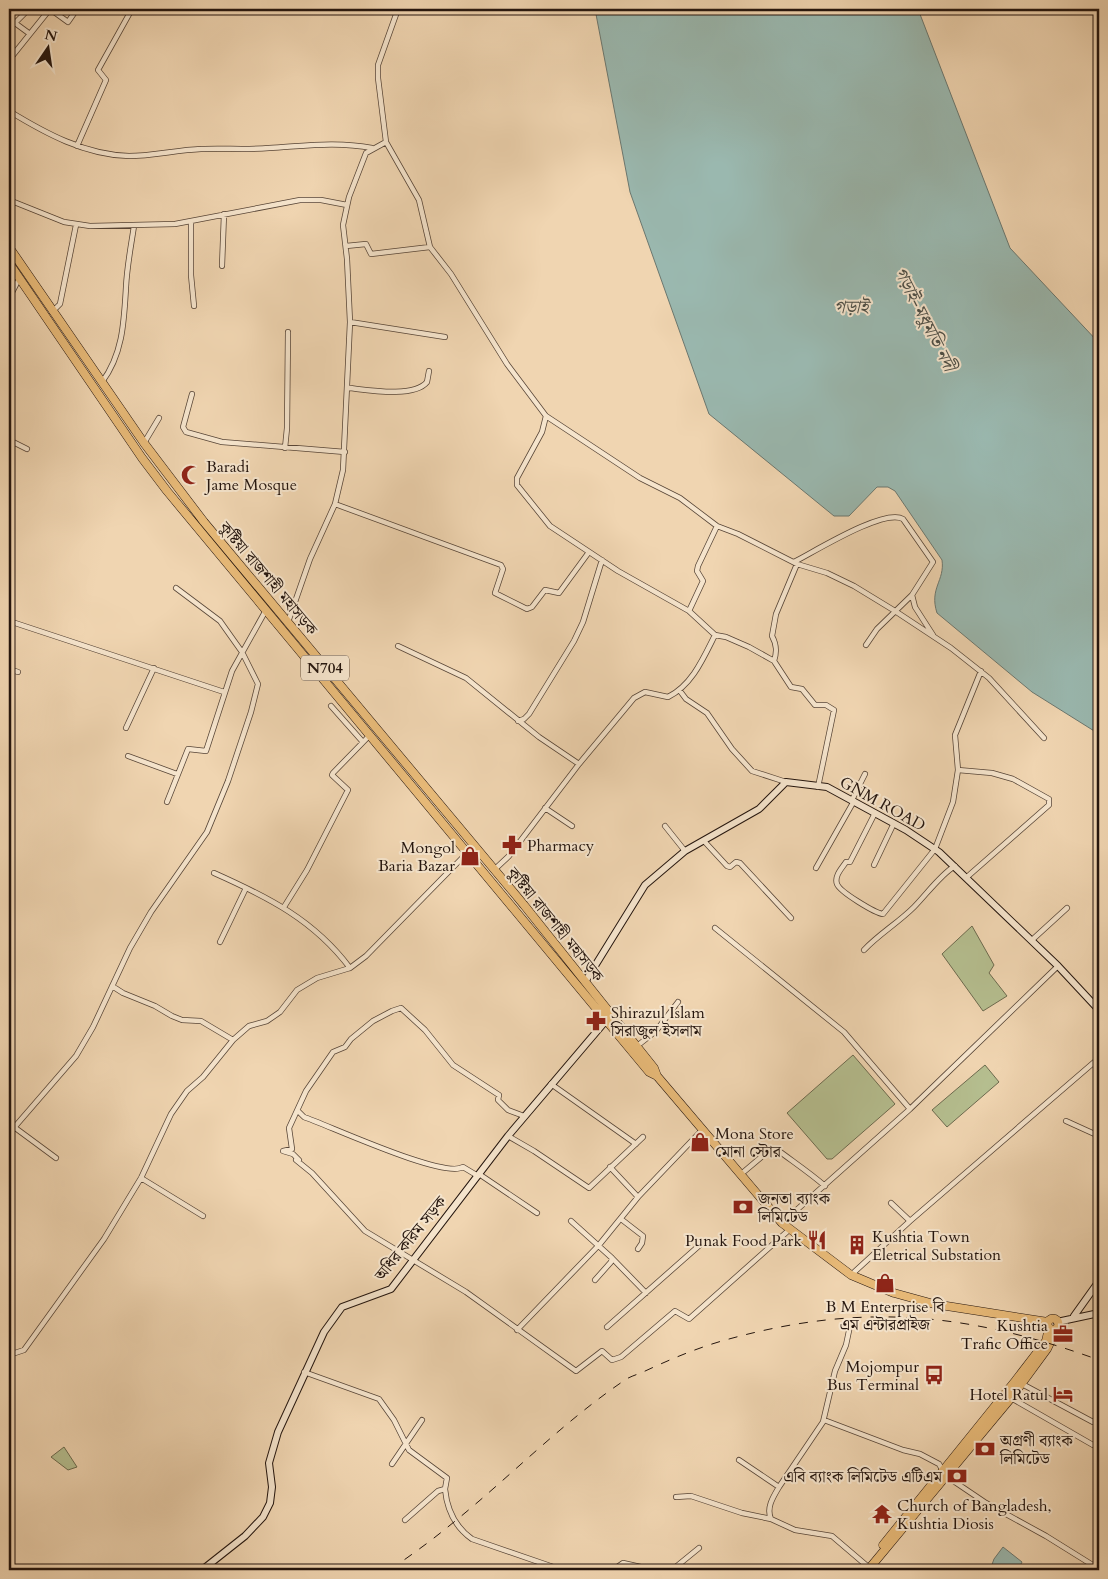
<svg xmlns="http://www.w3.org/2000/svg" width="1108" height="1579" viewBox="0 0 1108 1579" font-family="Cardo,'Noto Serif Bengali',serif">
	<rect width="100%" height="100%" fill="#f0d5b1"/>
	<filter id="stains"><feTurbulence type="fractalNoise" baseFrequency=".004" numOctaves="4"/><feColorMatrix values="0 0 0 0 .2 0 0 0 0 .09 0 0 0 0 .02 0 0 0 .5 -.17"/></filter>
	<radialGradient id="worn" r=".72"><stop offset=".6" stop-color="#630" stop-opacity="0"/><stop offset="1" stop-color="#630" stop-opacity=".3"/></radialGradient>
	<path fill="#b5be8f" stroke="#6c6a4e" d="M 972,926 L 994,965 L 989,973 L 1007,996 L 983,1011 L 942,954 Z
		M 853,1055 L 895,1104 L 832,1159 L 827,1159 L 787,1113 Z
		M 985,1065 L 999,1082 L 947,1127 L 932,1110 Z
		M 64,1447 L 77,1467 L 68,1470 L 51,1457 Z"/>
	<path fill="#9ab8af" stroke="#6b776f" d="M 595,9 L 918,9 L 1010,248 L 1099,343 L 1099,734 L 1032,692 L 937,613 C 929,588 945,581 942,560 L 895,491 L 888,487 L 877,487 L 849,516 L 834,516 L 709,414 L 630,192 Z
		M 1003,1547 L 1022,1562 L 1018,1570 L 990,1570 L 994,1559 Z"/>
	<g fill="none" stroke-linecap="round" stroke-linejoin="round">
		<defs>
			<path id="street" d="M 29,9 L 15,23 L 30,34
				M 50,9 L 68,22 L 77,9
				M 9,60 L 50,9
				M 9,111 C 45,133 85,155 129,156 C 152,156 177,150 201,149 C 224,148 247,150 269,148 C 304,146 337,141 372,148
				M 386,142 L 419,200 L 430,247 L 451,274 L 507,364 L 546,416 L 640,478 L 680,498 L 717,526 L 738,534 L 797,564 L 827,573 L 854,586 L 895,611 L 951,648 L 989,678 L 1044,738
				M 77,146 L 106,80 L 98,70 L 132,9
				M 9,200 L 64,222 L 90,226 L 175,224 L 300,200 L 321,200 L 347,205
				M 191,221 L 191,275 L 194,306
				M 346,246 L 366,244 L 371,254 L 430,247
				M 222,266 L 224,214
				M 9,298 L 19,279
				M 52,312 L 60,304 L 76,225
				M 350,322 L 445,337
				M 102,382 C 123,354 124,321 126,287 C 127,266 131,246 134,226
				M 349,388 C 368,390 414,398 427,382 L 429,371
				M 192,394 L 183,427 L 186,432 L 222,442 L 345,452
				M 546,416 L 542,432 L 517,478 L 517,485 L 550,526 L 618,571 L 689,611 L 715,635 L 726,637 L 749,647 L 774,661 L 791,687 L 802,689 L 815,705 L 826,705 L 834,710 L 818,787
				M 9,440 L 27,449
				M 144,443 L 159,418
				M 285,448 L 287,428 L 288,332
				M 335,504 L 501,565 L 503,569 L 495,593 L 527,609 L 532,607 L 545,590 L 559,593 L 589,552
				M 794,562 C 814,552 884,508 903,519 L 933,562 L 912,595 L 915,607 L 933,635
				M 689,611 L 703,581 L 697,571 L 698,566 L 717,526
				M 9,621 L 224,692
				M 288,622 L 310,559 L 335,504 L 343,470 L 350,322 L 347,259 L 343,225 L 349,197 L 366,153 L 386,142 L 378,78 L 378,65 L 398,9
				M 866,645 L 877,629 L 912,595
				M 398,646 L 466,678 L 539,737 L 579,764
				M 774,661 C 777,652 777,645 772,636 L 776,614 L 797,564
				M 9,669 L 18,672
				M 680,691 L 686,699 L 707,713 L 732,749 L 752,771 L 786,782
				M 331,706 L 362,741
				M 518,721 L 524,719 L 529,714 L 574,641 L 583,622 L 602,560
				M 126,728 L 154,668
				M 128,756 L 177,774
				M 958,770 L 992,773 L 1013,779 L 1049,799 L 1049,805 L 967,877
				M 852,800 L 865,774
				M 167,802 L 188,749 L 206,751 L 232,671 L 266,610
				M 545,808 L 572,826
				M 875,813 L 850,862 L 846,862 C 842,868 834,876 837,884 C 840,892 875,913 883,914 L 935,849 L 953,802 L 958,770 L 955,735 L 981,671
				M 665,826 L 685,851
				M 704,841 L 727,866 L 730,867 L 736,862 L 740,863 L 791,918
				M 874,865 L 894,823
				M 816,868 L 854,801
				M 494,870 L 509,856 L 579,764 L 634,698 L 645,692 L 668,697 C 692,685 703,659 715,635
				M 214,873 C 268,897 314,920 350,968
				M 284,907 L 307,870 L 348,790 L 332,775 L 333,773 L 370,735
				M 715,928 L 844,1032 L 910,1109
				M 1032,940 L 1067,908
				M 220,942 L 246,888
				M 864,950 C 879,934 898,923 914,907 C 925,896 942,873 955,866
				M 112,986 L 123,993 L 155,1006 L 172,1016 L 182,1020 L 201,1021 L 233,1040
				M 637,1046 L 656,1031 L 678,1002
				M 551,1084 L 636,1144
				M 298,1111 L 304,1117 C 330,1126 444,1179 463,1167 L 478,1176
				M 1066,1121 L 1099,1136
				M 14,1127 L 56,1158
				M 12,1130 L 76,1056 L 93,1027 L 130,948 L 151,912 L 207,832 L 228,781 L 251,712 L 258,684 L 242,652 L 220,621 L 176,588
				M 508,1136 L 534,1151 L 589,1188 L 643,1137
				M 296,1160 L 312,1173 L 365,1231 L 466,1292 L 576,1371 L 602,1351 L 612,1360 L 621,1357 L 675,1311 L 689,1319 L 789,1230
				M 299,1160 L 293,1154 L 283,1151 L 292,1149 L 289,1128 L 306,1091 L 333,1052 L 345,1047 L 351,1039 L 373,1021 L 392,1011 L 401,1008 L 425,1030 L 453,1065 L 499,1095 L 498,1100 L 508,1110 L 524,1116
				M 610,1167 L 638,1197
				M 479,1174 L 537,1213
				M 740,1175 L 772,1148 L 775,1148 C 792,1161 809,1172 825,1186
				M 141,1178 L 203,1216
				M 891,1203 L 910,1221
				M 621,1219 L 643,1236 L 642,1243 L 638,1249
				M 571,1221 L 612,1258 L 611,1262 L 595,1280
				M 782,1223 L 910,1109 L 1058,966
				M 612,1258 L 646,1293
				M 851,1275 L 910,1221 L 1099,1058
				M 850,1326 L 846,1345 L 835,1371 L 823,1422 L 779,1487 C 773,1497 766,1508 771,1519 L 795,1530 L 832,1536 L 866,1565
				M 607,1327 L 701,1244
				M 517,1330 L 599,1245 L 638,1197 L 703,1129
				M 9,1355 L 24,1350 L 104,1239 L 141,1178 L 171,1114 L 187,1091 L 203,1077 L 233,1040 L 249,1026 L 267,1021 L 280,1012 L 297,990 L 317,978 L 350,968 L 366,956 L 468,852
				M 304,1372 L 379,1399 L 394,1420 L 409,1450 L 447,1478 L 445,1489 L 438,1491 L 405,1520
				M 1022,1384 L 1093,1422 L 1096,1421 L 1099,1415
				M 1011,1398 L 1093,1445
				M 824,1420 L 903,1450 L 920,1454 L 939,1464 L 946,1476 L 986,1503 L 1046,1536 L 1099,1569
				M 739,1460 L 779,1487
				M 392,1464 L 422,1420
				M 445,1489 C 447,1510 455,1527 472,1539 L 562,1570
				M 676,1497 L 691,1496 L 742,1513 L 771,1519
				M 613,1570 L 623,1563 L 654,1570
				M 672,1570 L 699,1548"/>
			<path id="secondary" d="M 585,982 L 645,885 L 685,851 L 759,809 L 786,782 L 827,787 L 906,830 L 939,852 L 1058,966 L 1099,1010
				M 1074,1316 L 1099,1281
				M 1057,1322 L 1099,1313
				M 202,1570 L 245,1536 L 263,1517 L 270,1503 L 272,1487 L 269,1463 L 278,1432 L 324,1332 L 342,1307 L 391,1289 L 508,1136 L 609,1017"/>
			<path id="highway" d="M 9,247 L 144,443 L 204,522 L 524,905 L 654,1068 L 657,1076
				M 9,263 L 142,458 L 167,491 L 649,1072 L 657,1076 L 782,1223 L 851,1275 L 894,1293 L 934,1304 L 1048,1322
				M1047.5 1324a5.5 5.5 0 1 1 11 0a5.5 5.5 0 1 1-11 0Z
				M 883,1545 L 1016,1380 L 1046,1341 L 1049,1328
				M 868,1570 L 1011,1398 L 1047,1349 L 1057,1328"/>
		</defs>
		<use href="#street" stroke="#574537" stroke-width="6"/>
		<use href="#secondary" stroke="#24150e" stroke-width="8"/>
		<use href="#highway" stroke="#24150e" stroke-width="9"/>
		<use href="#street" stroke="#f5e4cc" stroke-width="4.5"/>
		<use href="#secondary" stroke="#f5e4cc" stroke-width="6"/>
		<use href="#highway" stroke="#e8ba78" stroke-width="8"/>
		<path stroke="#24150e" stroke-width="1" stroke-dasharray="9 9" stroke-linecap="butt" d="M 390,1570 C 408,1557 427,1544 444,1530 C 505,1482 558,1426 622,1382 C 628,1377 636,1375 643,1372 C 671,1359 699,1347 729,1339 C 864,1302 969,1313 1099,1360"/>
	</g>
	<defs>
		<symbol id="mosque-bare" viewBox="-9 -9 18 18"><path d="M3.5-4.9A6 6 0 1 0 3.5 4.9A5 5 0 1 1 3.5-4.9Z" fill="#8f2418" stroke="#f5e4cc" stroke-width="2.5" paint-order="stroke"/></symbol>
		<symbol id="pharmacy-bare" viewBox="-9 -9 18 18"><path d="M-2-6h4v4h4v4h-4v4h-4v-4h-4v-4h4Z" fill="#8f2418" stroke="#f5e4cc" stroke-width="2.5" paint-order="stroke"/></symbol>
		<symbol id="shop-bare" viewBox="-9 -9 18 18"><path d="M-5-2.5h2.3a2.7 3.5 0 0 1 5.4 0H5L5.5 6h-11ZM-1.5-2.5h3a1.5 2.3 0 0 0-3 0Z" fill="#8f2418" stroke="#f5e4cc" stroke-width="2.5" paint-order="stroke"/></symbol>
		<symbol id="bank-bare" viewBox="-9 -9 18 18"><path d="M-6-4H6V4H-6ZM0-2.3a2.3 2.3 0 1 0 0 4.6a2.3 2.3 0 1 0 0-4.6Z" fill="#8f2418" stroke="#f5e4cc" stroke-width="2.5" paint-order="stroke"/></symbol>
		<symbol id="restaurant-bare" viewBox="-9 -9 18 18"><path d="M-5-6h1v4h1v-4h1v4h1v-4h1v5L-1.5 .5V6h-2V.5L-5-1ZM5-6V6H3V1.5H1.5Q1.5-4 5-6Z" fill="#8f2418" stroke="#f5e4cc" stroke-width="2.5" paint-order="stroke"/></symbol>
		<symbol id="building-bare" viewBox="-9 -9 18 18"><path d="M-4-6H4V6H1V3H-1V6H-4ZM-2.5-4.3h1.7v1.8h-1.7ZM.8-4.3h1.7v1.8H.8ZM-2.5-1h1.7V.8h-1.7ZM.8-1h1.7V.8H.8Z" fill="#8f2418" stroke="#f5e4cc" stroke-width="2.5" paint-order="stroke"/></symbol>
		<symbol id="office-bare" viewBox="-9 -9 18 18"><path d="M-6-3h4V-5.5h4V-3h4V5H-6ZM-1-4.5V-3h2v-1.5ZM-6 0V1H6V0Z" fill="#8f2418" stroke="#f5e4cc" stroke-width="2.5" paint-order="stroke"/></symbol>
		<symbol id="bus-bare" viewBox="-9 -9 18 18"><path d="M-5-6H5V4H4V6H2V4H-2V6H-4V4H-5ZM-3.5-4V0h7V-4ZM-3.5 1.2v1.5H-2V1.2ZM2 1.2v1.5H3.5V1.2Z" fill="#8f2418" stroke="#f5e4cc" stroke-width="2.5" paint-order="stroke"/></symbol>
		<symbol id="hotel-bare" viewBox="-9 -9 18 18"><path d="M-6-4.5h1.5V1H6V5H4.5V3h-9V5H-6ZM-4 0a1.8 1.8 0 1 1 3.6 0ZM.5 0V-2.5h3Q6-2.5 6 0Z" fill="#8f2418" stroke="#f5e4cc" stroke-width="2.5" paint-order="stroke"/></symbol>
		<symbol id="temple-bare" viewBox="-9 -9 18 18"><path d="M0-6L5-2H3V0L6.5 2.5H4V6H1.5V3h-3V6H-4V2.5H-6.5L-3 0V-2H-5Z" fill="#8f2418" stroke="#f5e4cc" stroke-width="2.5" paint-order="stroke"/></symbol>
	</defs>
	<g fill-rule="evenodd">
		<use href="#mosque-bare" x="177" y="461" width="28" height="28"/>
		<use href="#pharmacy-bare" x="498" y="831" width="28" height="28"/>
		<use href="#shop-bare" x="456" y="842" width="28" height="28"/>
		<use href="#pharmacy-bare" x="582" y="1007" width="28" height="28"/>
		<use href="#shop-bare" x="686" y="1128" width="28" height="28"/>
		<use href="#bank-bare" x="729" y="1193" width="28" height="28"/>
		<use href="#restaurant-bare" x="803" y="1226" width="28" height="28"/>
		<use href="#building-bare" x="843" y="1231" width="28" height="28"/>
		<use href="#shop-bare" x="871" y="1269" width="28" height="28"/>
		<use href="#office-bare" x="1049" y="1320" width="28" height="28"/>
		<use href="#bus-bare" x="920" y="1361" width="28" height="28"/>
		<use href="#hotel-bare" x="1049" y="1380" width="28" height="28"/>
		<use href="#bank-bare" x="971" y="1435" width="28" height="28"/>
		<use href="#bank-bare" x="943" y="1462" width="28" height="28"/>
		<use href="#temple-bare" x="868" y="1500" width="28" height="28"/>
	</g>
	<g text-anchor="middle" stroke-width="4" stroke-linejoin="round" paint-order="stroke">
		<rect fill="#f5e4cc" stroke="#635347" stroke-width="1" x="301" y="655.5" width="48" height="25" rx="4"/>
		<g font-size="15" font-weight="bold" fill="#24150e">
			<text x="325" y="673">N704</text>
		</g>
		<g font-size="16" fill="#24150e" stroke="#f5e4cc" text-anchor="start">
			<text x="206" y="472">Baradi<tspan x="206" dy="18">Jame Mosque</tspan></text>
			<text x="527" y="851">Pharmacy</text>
			<text x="455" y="853" text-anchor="end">Mongol<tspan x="455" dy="18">Baria Bazar</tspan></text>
			<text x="611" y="1018">Shirazul Islam<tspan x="611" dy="18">সিরাজুল ইসলাম</tspan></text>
			<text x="715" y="1139">Mona Store<tspan x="715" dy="18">মোনা স্টোর</tspan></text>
			<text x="758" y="1204">জনতা ব্যাংক<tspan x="758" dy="18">লিমিটেড</tspan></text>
			<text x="872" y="1242">Kushtia Town<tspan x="872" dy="18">Eletrical Substation</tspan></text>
			<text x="802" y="1246" text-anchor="end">Punak Food Park</text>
			<text x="885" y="1312" text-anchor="middle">B M Enterprise বি<tspan x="885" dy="18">এম এন্টারপ্রাইজ</tspan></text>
			<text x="1048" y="1331" text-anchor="end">Kushtia<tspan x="1048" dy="18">Trafic Office</tspan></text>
			<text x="919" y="1372" text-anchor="end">Mojompur<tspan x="919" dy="18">Bus Terminal</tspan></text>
			<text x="1048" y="1400" text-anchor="end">Hotel Ratul</text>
			<text x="1000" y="1446">অগ্রণী ব্যাংক<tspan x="1000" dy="18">লিমিটেড</tspan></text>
			<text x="942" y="1482" text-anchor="end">এবি ব্যাংক লিমিটেড এটিএম</text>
			<text x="897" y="1511">Church of Bangladesh,<tspan x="897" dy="18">Kushtia Diosis</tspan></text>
		</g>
		<g font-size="16" fill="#24150e" stroke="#f5e4cc">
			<text transform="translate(269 578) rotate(50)" y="6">কুষ্টিয়া রাজশাহী মহাসড়ক</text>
			<text transform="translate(883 803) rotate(29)" y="6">GNM ROAD</text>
			<text transform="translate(556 924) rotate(51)" y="6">কুষ্টিয়া রাজশাহী মহাসড়ক</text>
			<text transform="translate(410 1238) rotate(-51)" y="6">অধির করিম সড়ক</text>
		</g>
		<g font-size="18" font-style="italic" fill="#4d4e46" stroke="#f5e4cc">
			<text x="851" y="313">গড়াই</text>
			<text transform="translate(925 319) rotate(63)" y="6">গড়াই-মধুমতি নদী</text>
		</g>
	</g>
	<rect width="1108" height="1579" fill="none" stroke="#f0d5b1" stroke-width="30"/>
	<rect x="10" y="10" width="1088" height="1559" fill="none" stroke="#24150e" stroke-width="2.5"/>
	<rect x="15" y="15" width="1078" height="1549" fill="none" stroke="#24150e"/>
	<g transform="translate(48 48) rotate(13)" stroke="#f5e4cc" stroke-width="4" paint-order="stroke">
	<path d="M0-4L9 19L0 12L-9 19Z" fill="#24150e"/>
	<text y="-8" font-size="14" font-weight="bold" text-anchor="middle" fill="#24150e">N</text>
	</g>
	<rect width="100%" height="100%" filter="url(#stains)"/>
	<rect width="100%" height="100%" fill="url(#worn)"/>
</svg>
